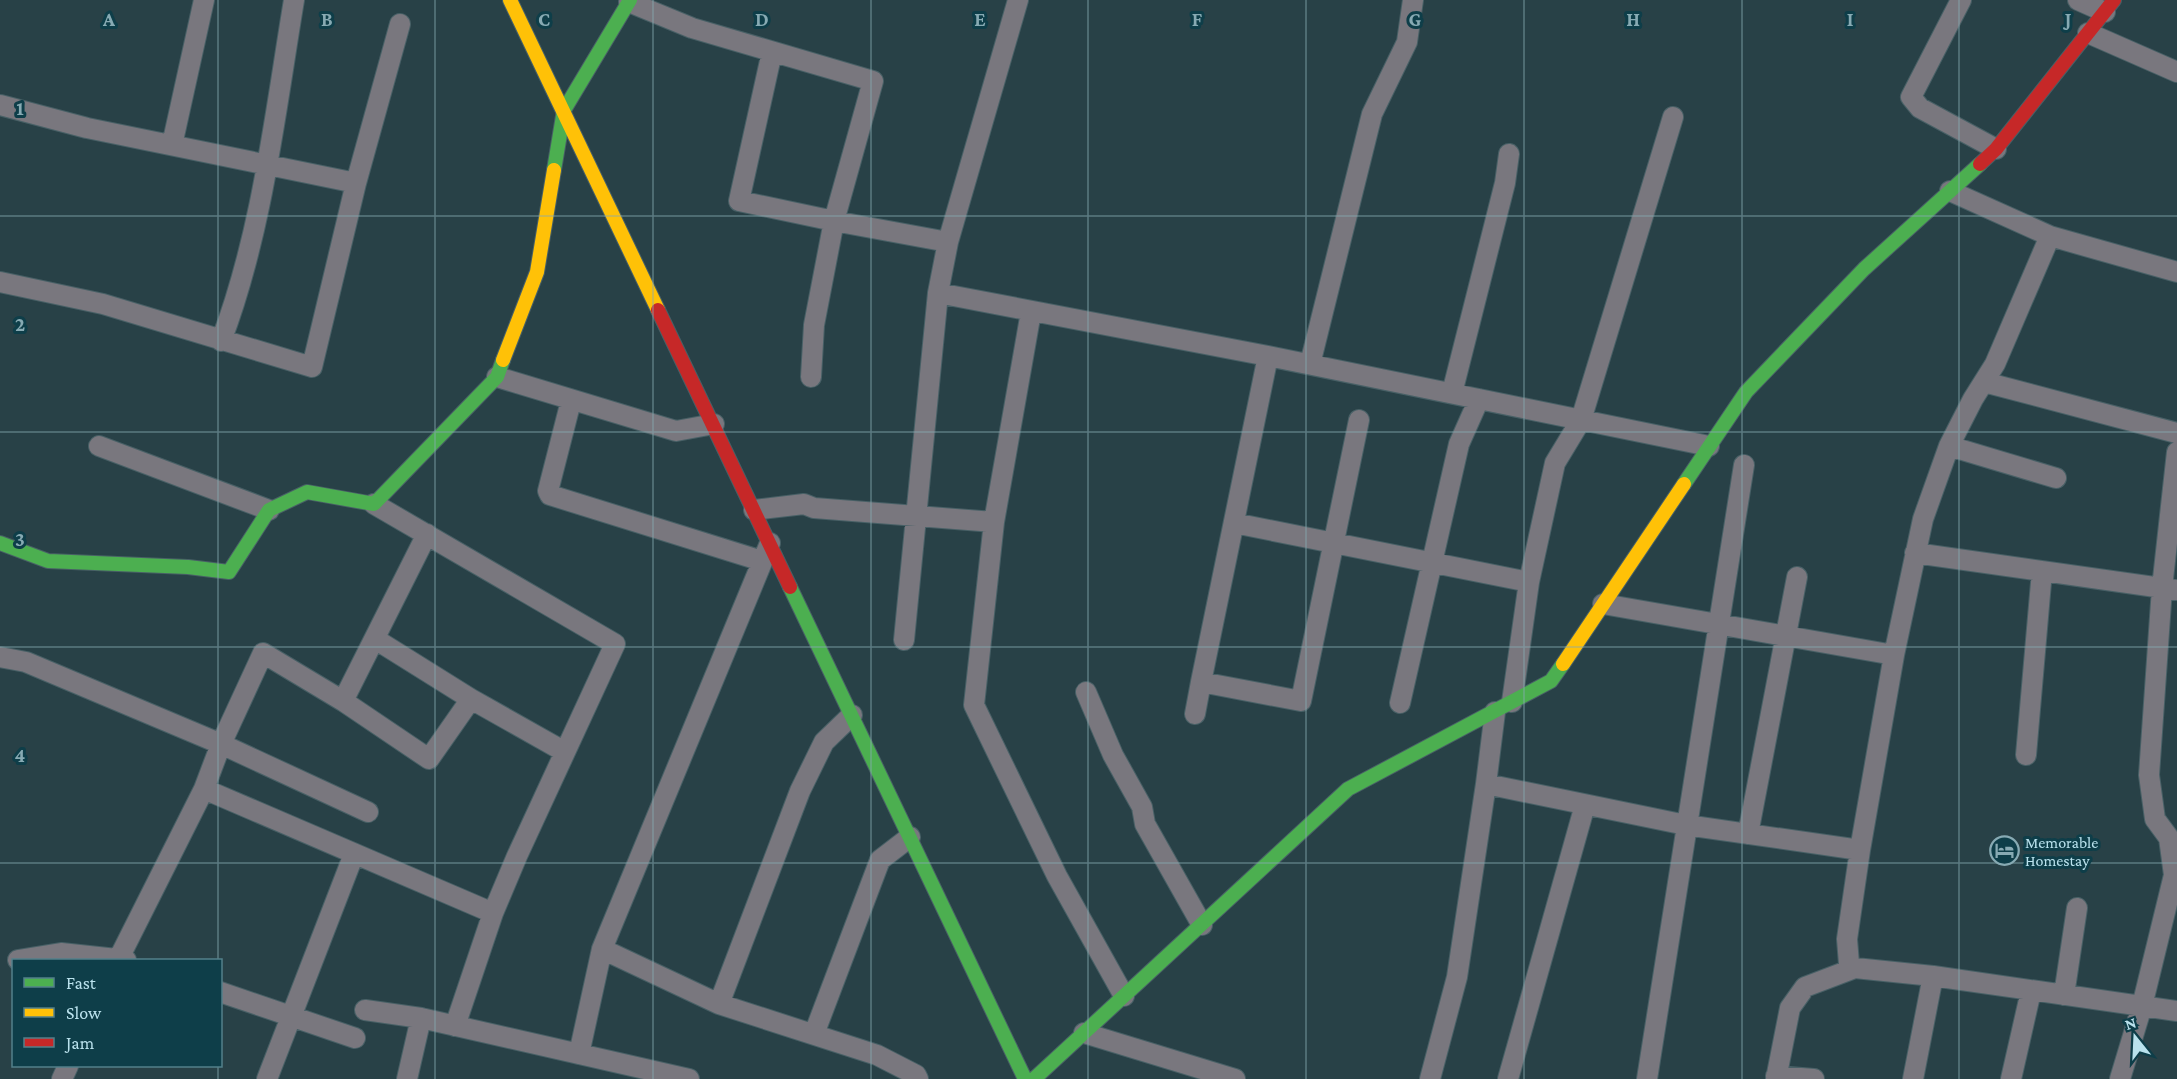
<svg xmlns="http://www.w3.org/2000/svg" width="2177" height="1079" viewBox="0 0 2177 1079" font-family="'Crimson Pro',serif">
	<rect width="100%" height="100%" fill="#284147"/>
	<g fill="none" stroke-linecap="round" stroke-linejoin="round">
		<defs>
			<path id="street" d="M 1961,0 L 1911,97 L 1920,108 L 1996,149
				M 2078,0 L 2105,12
				M 629,2 L 692,28 L 873,81 L 834,221 L 948,242 L 938,293 L 904,640
				M 2088,33 L 2177,72
				M 772,52 L 739,201 L 834,221 L 814,325 L 811,377
				M 0,105 L 87,128 L 356,183 L 312,367 L 103,304 L 0,282
				M 172,145 L 204,0
				M 356,183 L 400,24
				M 2050,236 L 2177,272
				M 948,242 L 1018,0
				M 938,293 L 1268,356 L 1709,446
				M 221,341 C 262,233 275,114 294,0
				M 1268,356 L 1201,682 L 1301,701 L 1359,420
				M 1310,364 L 1372,114 L 1407,42 L 1413,0
				M 497,377 L 676,431 L 714,424
				M 1984,382 L 2177,433
				M 1452,393 L 1505,183 L 1509,154
				M 571,401 L 548,491 L 550,495 L 762,561
				M 99,446 L 269,510
				M 1949,446 L 2056,478
				M 374,504 L 615,644 L 517,856 L 493,913 L 455,1026
				M 754,510 L 804,504 L 814,508 L 994,522 L 1031,312
				M 994,522 L 974,705 L 1057,876 L 1124,996
				M 1234,523 L 1529,582
				M 427,534 L 343,701 L 429,759 L 471,699 L 565,752
				M 1915,553 L 2177,590
				M 1603,604 L 1894,655
				M 375,639 L 471,699
				M 0,657 L 26,662 L 221,744 L 368,812
				M 1086,692 L 1113,755 L 1142,807 L 1145,824 L 1202,925
				M 1512,702 L 1529,582 L 1555,463 L 1581,420 L 1673,117
				M 1400,703 L 1459,444 L 1479,399
				M 1495,712 L 1486,784 L 1686,825 L 1860,850
				M 1195,714 L 1201,682
				M 2026,755 L 2042,571
				M 204,789 L 493,913
				M 1748,834 L 1797,577
				M 602,949 L 719,1004 L 877,1055 L 916,1075 L 918,1079
				M 119,958 L 204,789 L 221,744 L 263,653 L 343,701
				M 18,960 L 61,953 L 126,960
				M 1933,976 L 1855,968 L 1849,964 L 1847,939 L 1860,850 L 1894,655 L 1923,519 L 1949,446 L 1973,399 L 1995,364 L 2050,236 L 1950,191
				M 220,992 L 355,1038
				M 2064,995 L 2077,908
				M 719,1004 L 800,791 L 824,742 L 852,715
				M 365,1010 L 421,1018
				M 1084,1033 L 1235,1079
				M 814,1034 L 880,860 L 910,837
				M 579,1054 L 602,949 L 770,543
				M 1776,1076 L 1814,1079
				M 62,1079 L 68,1066
				M 267,1079 L 354,854
				M 407,1079 L 421,1018 L 689,1079
				M 1430,1079 L 1457,977 L 1486,784
				M 1508,1079 L 1585,805
				M 1647,1079 L 1744,465
				M 1776,1079 L 1790,1008 L 1805,987 L 1855,968
				M 1913,1079 L 1933,976 L 2177,1011
				M 2011,1079 L 2031,991
				M 2120,1079 L 2142,1006 L 2174,875 L 2169,838 L 2155,819 L 2149,775 L 2162,588 L 2177,452"/>
			<path id="fast" d="M 554,170 L 564,110 L 630,0
				M 1684,484 L 1746,392 L 1864,269 L 1980,164
				M 0,543 L 48,561 L 188,567 L 229,572 L 269,510 L 307,492 L 374,504 L 497,377 L 503,360
				M 790,587 L 1025,1079
				M 1034,1079 L 1348,789 L 1551,681 L 1563,664"/>
			<path id="slow" d="M 510,0 L 658,310
				M 503,360 L 537,272 L 554,170
				M 1563,664 L 1684,484"/>
			<path id="jam" d="M 1980,164 L 1996,149 L 2114,0
				M 658,310 L 790,587"/>
		</defs>
		<use href="#street" stroke="#486066" stroke-width="22"/>
		<use href="#fast" stroke="#486066" stroke-width="16"/>
		<use href="#slow" stroke="#486066" stroke-width="16"/>
		<use href="#jam" stroke="#486066" stroke-width="16"/>
		<use href="#street" stroke="#79777e" stroke-width="20"/>
		<use href="#fast" stroke="#4caf50" stroke-width="14"/>
		<use href="#slow" stroke="#ffc107" stroke-width="14"/>
		<use href="#jam" stroke="#c62828" stroke-width="14"/>
	</g>
	<path fill="none" stroke="#87aab3" stroke-width="1.5" stroke-opacity="0.55" d="M 218,0 L 218,960M 435,0 L 435,1079M 653,0 L 653,1079M 871,0 L 871,1079M 1088,0 L 1088,1079M 1306,0 L 1306,1079M 1524,0 L 1524,1079M 1742,0 L 1742,1079M 1959,0 L 1959,1079M 0,216 L 2177,216M 0,432 L 2177,432M 0,647 L 2177,647M 0,863 L 2177,863M 218,1066 L 218,1079"/>
	<defs>
		<symbol id="hotel-ring" viewBox="-11 -11 22 22"><circle r="9.5" fill="#0e3e49" stroke="#87aab3" stroke-width="1.5"/><path d="M-6-4.5h1.5V1H6V5H4.5V3h-9V5H-6ZM-4 0a1.8 1.8 0 1 1 3.6 0ZM.5 0V-2.5h3Q6-2.5 6 0Z" fill="#87aab3"/></symbol>
	</defs>
	<g fill-rule="evenodd">
		<use href="#hotel-ring" x="1988" y="834" width="33" height="33"/>
	</g>
	<g text-anchor="middle" stroke-width="6" stroke-linejoin="round" paint-order="stroke">
		<g font-size="16" fill="#bae2ed" stroke="#0e3e49" text-anchor="start">
			<text x="2025" y="848">Memorable<tspan x="2025" dy="18">Homestay</tspan></text>
		</g>
	</g>
	<g font-size="20" text-anchor="middle" font-weight="bold" fill="#87aab3" stroke="#0e3e49" stroke-width="6" stroke-linejoin="round" paint-order="stroke">
		<text x="109" y="26">A</text>
		<text x="327" y="26">B</text>
		<text x="544" y="26">C</text>
		<text x="762" y="26">D</text>
		<text x="980" y="26">E</text>
		<text x="1197" y="26">F</text>
		<text x="1415" y="26">G</text>
		<text x="1633" y="26">H</text>
		<text x="1850" y="26">I</text>
		<text x="2068" y="26">J</text>
		<text x="20" y="115">1</text>
		<text x="20" y="331">2</text>
		<text x="20" y="546">3</text>
		<text x="20" y="762">4</text>
	</g>
	<rect x="12" y="959" width="210" height="108" fill="#0e3e49" stroke="#53808b" stroke-width="1.5"/>
	<rect x="24" y="978" width="30" height="9" fill="#4caf50" stroke="#53808b" stroke-width="1.5"/>
	<text x="66" y="989" font-size="18" fill="#bae2ed">Fast</text>
	<rect x="24" y="1008" width="30" height="9" fill="#ffc107" stroke="#53808b" stroke-width="1.5"/>
	<text x="66" y="1019" font-size="18" fill="#bae2ed">Slow</text>
	<rect x="24" y="1038" width="30" height="9" fill="#c62828" stroke="#53808b" stroke-width="1.5"/>
	<text x="66" y="1049" font-size="18" fill="#bae2ed">Jam</text>
	<g transform="translate(2135 1037) rotate(342)" stroke="#0e3e49" stroke-width="4.5" paint-order="stroke">
	<path d="M0-4.5L10 22L0 15L-10 22Z" fill="#bae2ed"/>
	<text y="-9" font-size="16" font-weight="bold" text-anchor="middle" fill="#bae2ed">N</text>
	</g>
</svg>
